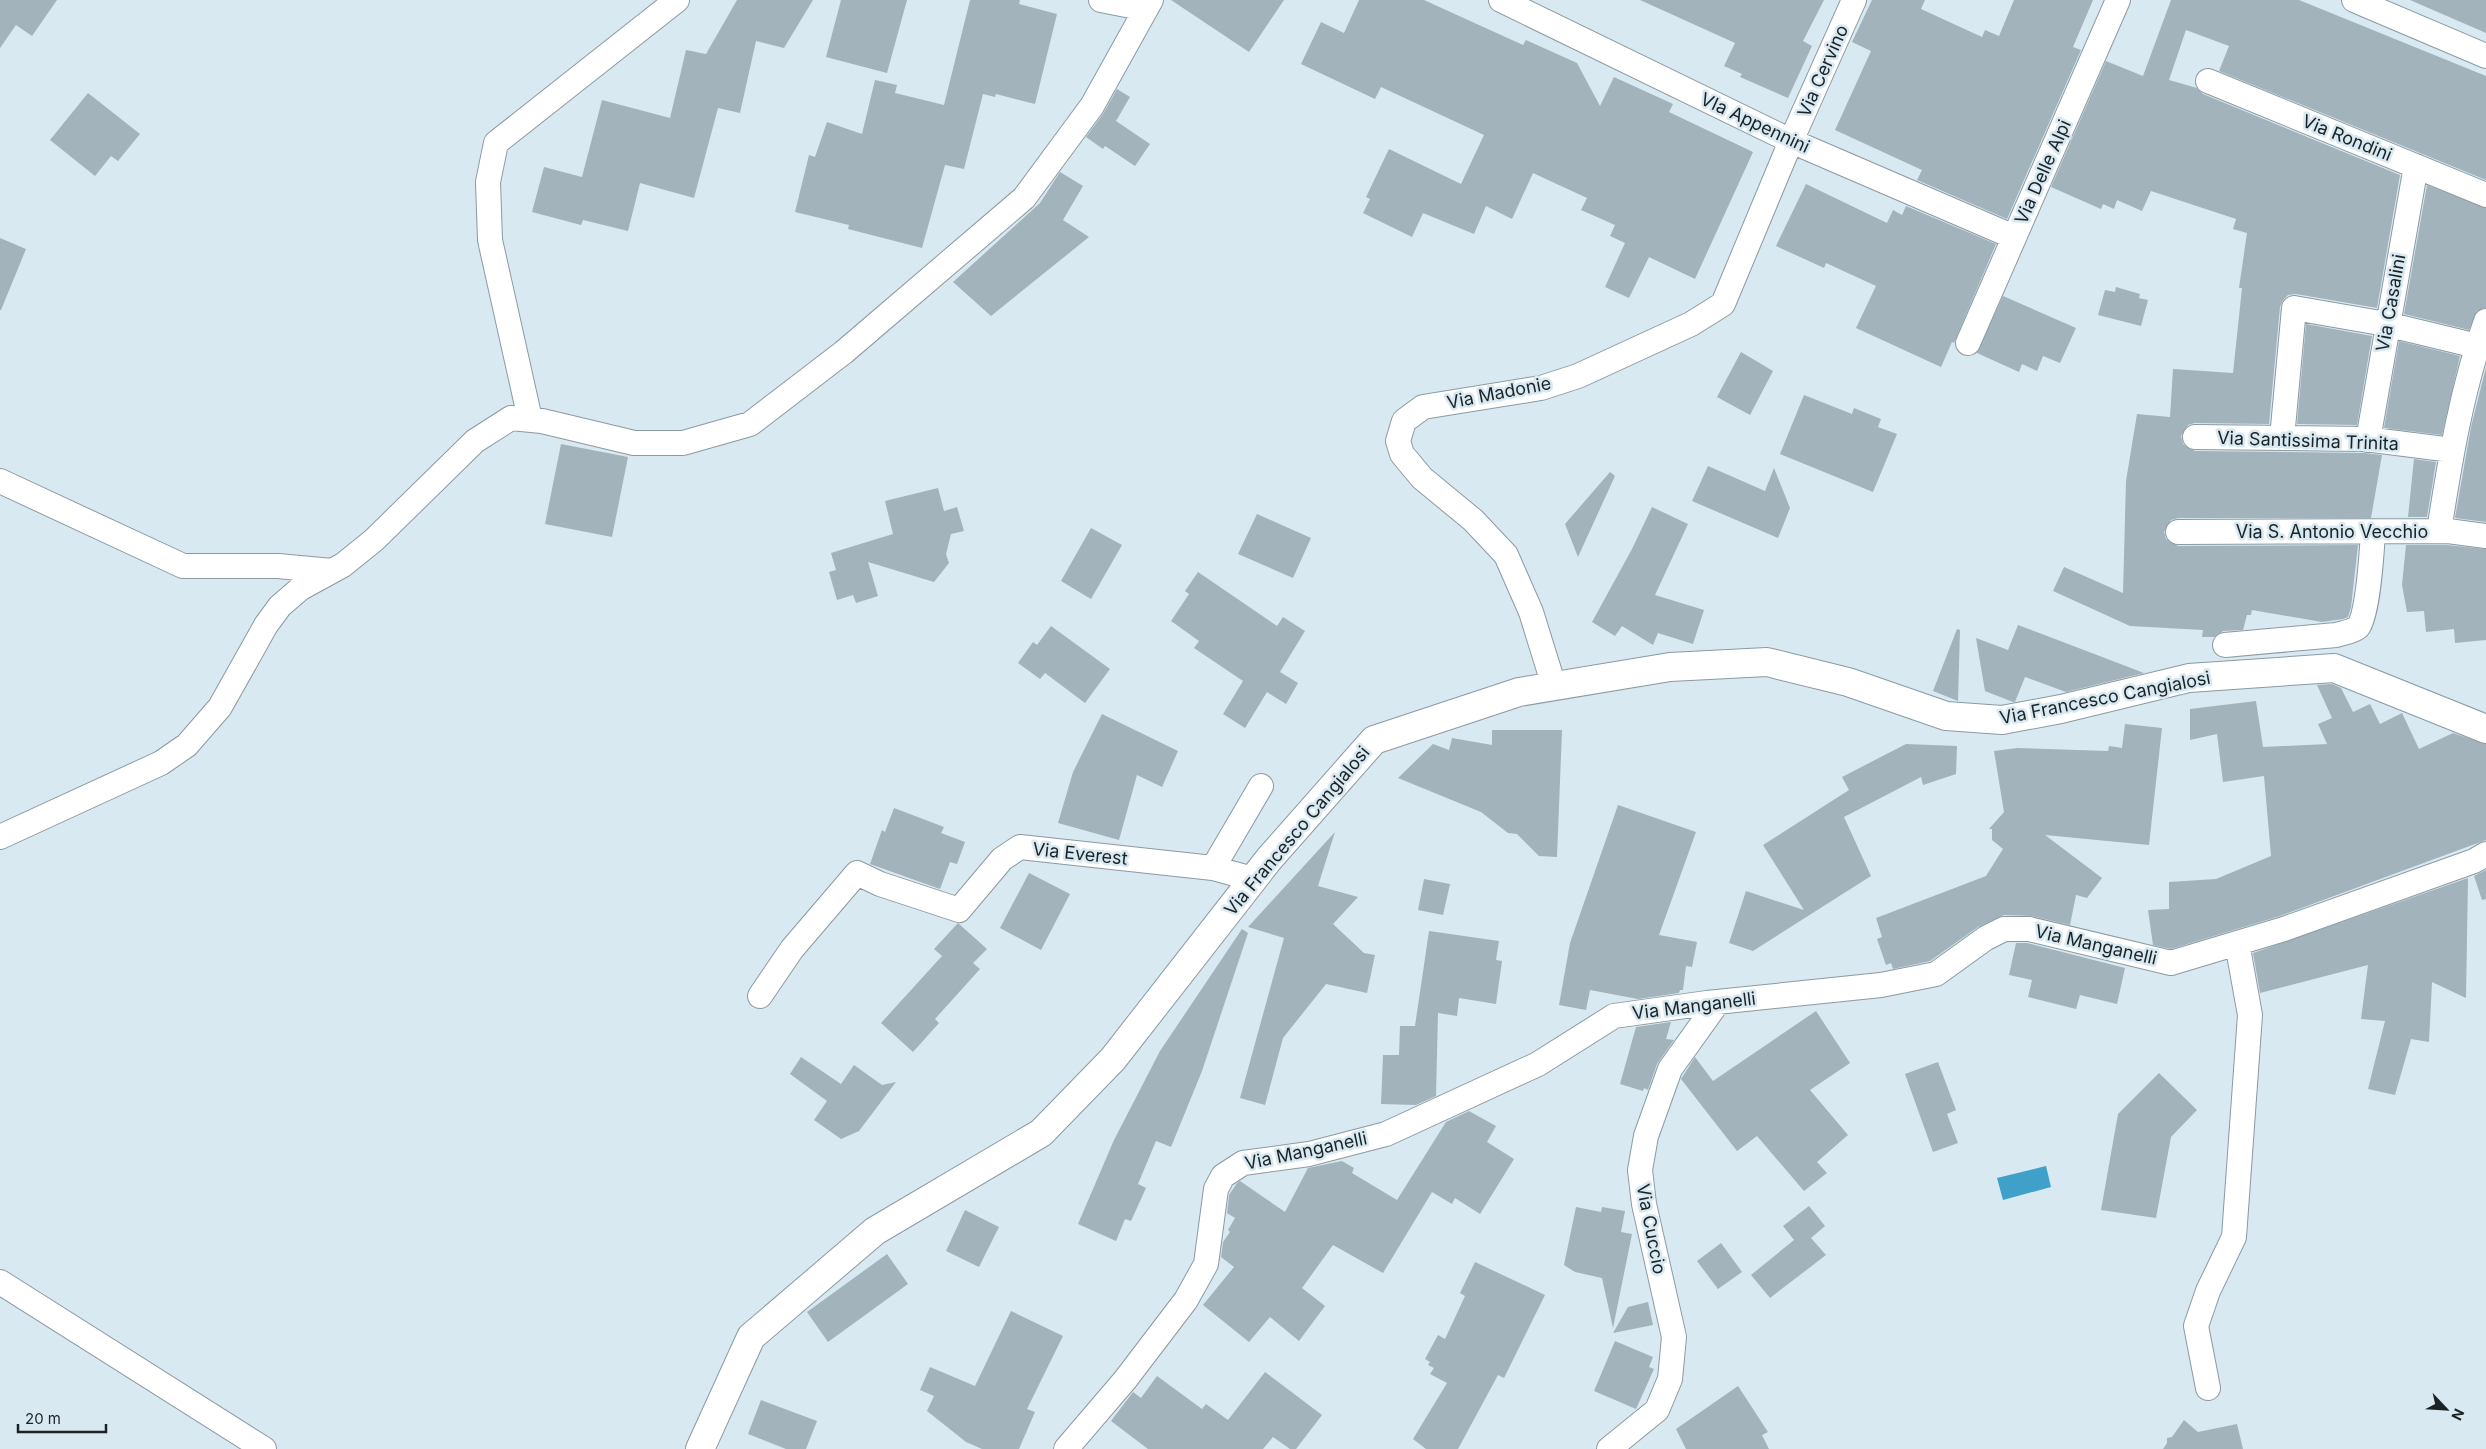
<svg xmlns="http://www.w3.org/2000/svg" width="2486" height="1449" viewBox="0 0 2486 1449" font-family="Inter,sans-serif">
	<rect width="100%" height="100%" fill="#d8e9f2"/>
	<path fill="#3fa1ca" d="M 2046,1166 L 2051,1187 L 2003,1200 L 1997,1178 Z"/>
	<path fill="#a2b3bb" d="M 0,0 L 57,0 L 32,36 L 16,25 L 0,48 Z
		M 737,0 L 813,0 L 784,48 L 756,41 L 740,113 L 718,108 L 694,198 L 640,183 L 628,231 L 583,220 L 581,225 L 532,212 L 544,167 L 582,177 L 602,100 L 670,118 L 686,50 L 706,54 Z
		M 841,0 L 907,0 L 887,73 L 826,57 Z
		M 970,0 L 1020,0 L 1019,4 L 1057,14 L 1035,104 L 996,94 L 995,97 L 983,94 L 964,169 L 945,165 L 922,248 L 848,229 L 849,225 L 795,212 L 809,155 L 815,157 L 827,122 L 862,134 L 875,80 L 897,85 L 895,93 L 944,105 Z
		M 1171,0 L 1284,0 L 1249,52 Z
		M 1359,0 L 1424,0 L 1523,45 L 1526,40 L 1577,63 L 1600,106 L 1614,77 L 1673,104 L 1669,112 L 1753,152 L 1695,279 L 1649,257 L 1629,298 L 1605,287 L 1625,243 L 1610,236 L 1615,225 L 1581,210 L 1587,198 L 1533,173 L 1512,219 L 1486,206 L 1474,234 L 1423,213 L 1412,237 L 1363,213 L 1370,199 L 1366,197 L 1389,149 L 1461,184 L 1484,135 L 1381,87 L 1375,99 L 1301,64 L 1321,22 L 1344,33 Z
		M 1640,0 L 1824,0 L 1803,41 L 1812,46 L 1788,98 L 1740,77 L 1742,74 L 1724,66 L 1735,43 Z
		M 1872,0 L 1925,0 L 1921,9 L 1982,37 L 1985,30 L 1999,36 L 2014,0 L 2093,0 L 2073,47 L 2081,50 L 2007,219 L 1917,180 L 1922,170 L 1835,130 L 1871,51 L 1852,42 Z
		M 2171,0 L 2299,0 L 2486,76 L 2486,180 L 2219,71 L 2229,46 L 2186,30 L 2169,80 L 2197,88 L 2203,94 L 2400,175 L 2377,308 L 2296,294 L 2288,295 L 2283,300 L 2280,307 L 2269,424 L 2195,423 L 2188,425 L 2181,436 L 2183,444 L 2195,451 L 2364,453 L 2382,455 L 2371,518 L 2178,518 L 2171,520 L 2164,532 L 2166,539 L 2178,546 L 2358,545 L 2351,607 L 2348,617 L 2343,619 L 2322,622 L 2252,610 L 2251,615 L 2247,615 L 2243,630 L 2223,631 L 2215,637 L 2202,637 L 2203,630 L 2130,626 L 2053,591 L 2064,567 L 2123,593 L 2126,481 L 2137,414 L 2170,417 L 2173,369 L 2233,373 L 2242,288 L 2239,288 L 2247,233 L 2233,229 L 2236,219 L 2151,191 L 2142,211 L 2117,200 L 2114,209 L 2103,204 L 2101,209 L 2051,187 L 2106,61 L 2143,76 Z
		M 2410,0 L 2486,0 L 2486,33 Z
		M 1117,89 L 1130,97 L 1116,121 L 1150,144 L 1135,166 L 1105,146 L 1103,149 L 1086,137 L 1103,114 Z
		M 88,93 L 140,134 L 118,161 L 111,156 L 95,176 L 50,140 Z
		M 1060,172 L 1083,186 L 1063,220 L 1089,237 L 991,316 L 953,282 L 1040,203 Z
		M 1806,184 L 1887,223 L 1893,210 L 1902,215 L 1906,206 L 1996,244 L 1954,343 L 1952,342 L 1941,367 L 1856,328 L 1876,286 L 1826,263 L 1824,268 L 1776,246 Z
		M 2427,185 L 2486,208 L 2486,308 L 2477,311 L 2469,330 L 2404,314 Z
		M 0,238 L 26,249 L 1,310 L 0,310 Z
		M 2116,287 L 2140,294 L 2139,298 L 2148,300 L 2141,326 L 2098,315 L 2105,290 L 2115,292 Z
		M 2003,296 L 2076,328 L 2060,363 L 2043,356 L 2037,371 L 2022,364 L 2019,372 L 1977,353 Z
		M 2306,324 L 2372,336 L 2357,425 L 2297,424 Z
		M 2399,341 L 2460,356 L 2442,435 L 2384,428 Z
		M 1741,352 L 1773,371 L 1750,415 L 1717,397 Z
		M 2486,367 L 2486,522 L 2455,518 L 2471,427 Z
		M 1804,395 L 1852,414 L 1854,408 L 1881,419 L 1878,427 L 1897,434 L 1873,492 L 1780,454 Z
		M 561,444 L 628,457 L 612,537 L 545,524 Z
		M 2414,459 L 2436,462 L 2427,517 L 2408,517 Z
		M 1708,466 L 1765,491 L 1774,468 L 1790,508 L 1778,538 L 1692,501 Z
		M 1610,472 L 1615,476 L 1578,557 L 1565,524 Z
		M 938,488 L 944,511 L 957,507 L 964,531 L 951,534 L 946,554 L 949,563 L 934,582 L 868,562 L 878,596 L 856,603 L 853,595 L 837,600 L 829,572 L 836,570 L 831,553 L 893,534 L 885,501 Z
		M 1652,507 L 1688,524 L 1655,595 L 1704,610 L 1693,644 L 1658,633 L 1653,645 L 1622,626 L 1615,636 L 1592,622 L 1632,549 Z
		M 1257,514 L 1311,538 L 1293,578 L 1238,554 Z
		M 1091,528 L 1122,545 L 1091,599 L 1061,581 Z
		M 2406,545 L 2447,545 L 2486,549 L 2486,640 L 2455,643 L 2454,629 L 2426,632 L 2424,611 L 2407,612 L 2402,585 Z
		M 1198,572 L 1277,626 L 1283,617 L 1305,631 L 1280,672 L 1298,683 L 1286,704 L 1267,692 L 1245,728 L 1223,714 L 1243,681 L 1194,648 L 1199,641 L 1171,621 L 1189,594 L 1185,591 Z
		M 2018,625 L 2042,634 L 2144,673 L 2066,692 L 2025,677 L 2015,702 L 2013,702 L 1985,691 L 1976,638 L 2008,650 Z
		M 1051,626 L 1110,669 L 1085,703 L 1045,673 L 1040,679 L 1018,663 L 1033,642 L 1037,645 Z
		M 1957,629 L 1960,630 L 1958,701 L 1933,691 Z
		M 2332,684 L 2341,688 L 2353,712 L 2370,704 L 2380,724 L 2402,713 L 2419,749 L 2453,733 L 2486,744 L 2486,840 L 2280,916 L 2171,949 L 2153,945 L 2148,910 L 2169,909 L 2169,882 L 2216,879 L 2271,856 L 2264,776 L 2223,782 L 2217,734 L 2190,740 L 2190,709 L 2256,701 L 2263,747 L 2327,744 L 2318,724 L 2332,718 L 2317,685 Z
		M 1102,714 L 1178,751 L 1162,787 L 1137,775 L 1119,840 L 1058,823 L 1073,772 Z
		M 2125,724 L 2162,728 L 2149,845 L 2045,835 L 2102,878 L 2087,898 L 2076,895 L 2070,925 L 2032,916 L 2004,915 L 1978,927 L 1930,961 L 1893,969 L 1891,963 L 1886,965 L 1877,939 L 1882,937 L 1876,918 L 1986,876 L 2003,849 L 1992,840 L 1992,829 L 1989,829 L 2004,812 L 1994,751 L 2017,748 L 2108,751 L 2109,746 L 2122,748 Z
		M 1492,730 L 1562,730 L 1557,857 L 1539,856 L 1517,834 L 1508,833 L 1481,812 L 1398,778 L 1433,744 L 1449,750 L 1452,738 L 1492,745 Z
		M 1906,744 L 1957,746 L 1956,774 L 1923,785 L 1921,777 L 1844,817 L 1871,876 L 1753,951 L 1729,943 L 1746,891 L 1804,910 L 1763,845 L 1849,790 L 1842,777 Z
		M 1618,805 L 1696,832 L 1659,935 L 1697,942 L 1692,967 L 1686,966 L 1683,990 L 1680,990 L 1679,993 L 1638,999 L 1590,990 L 1586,1010 L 1559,1005 L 1570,943 Z
		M 894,808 L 944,827 L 941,833 L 965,842 L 957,864 L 950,862 L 940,889 L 870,864 L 882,830 L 885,832 Z
		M 1335,832 L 1318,886 L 1358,897 L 1333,924 L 1364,953 L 1375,955 L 1367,993 L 1326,984 L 1283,1038 L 1265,1105 L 1240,1098 L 1284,938 L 1248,927 Z
		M 2486,870 L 2486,899 L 2482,900 L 2474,876 Z
		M 1029,873 L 1070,894 L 1041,950 L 1000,928 Z
		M 2468,878 L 2466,998 L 2432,982 L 2429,1042 L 2411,1039 L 2395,1095 L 2368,1089 L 2385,1021 L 2361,1019 L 2368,965 L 2260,993 L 2253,953 Z
		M 1424,879 L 1450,884 L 1443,915 L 1418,910 Z
		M 958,923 L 987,949 L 973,963 L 980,969 L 935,1019 L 939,1023 L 913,1052 L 881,1023 L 942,956 L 934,949 Z
		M 1242,929 L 1248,933 L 1202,1071 L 1171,1147 L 1156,1141 L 1138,1184 L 1146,1188 L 1131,1221 L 1125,1219 L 1116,1241 L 1078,1224 L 1114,1140 L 1160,1051 Z
		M 1429,931 L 1499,941 L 1496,960 L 1502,961 L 1496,1004 L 1459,998 L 1457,1016 L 1438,1013 L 1436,1096 L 1416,1105 L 1381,1104 L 1383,1055 L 1399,1055 L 1400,1026 L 1415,1026 Z
		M 2016,943 L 2027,943 L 2125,968 L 2117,1004 L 2080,995 L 2076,1009 L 2028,997 L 2032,980 L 2009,975 Z
		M 1816,1011 L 1850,1063 L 1810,1090 L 1848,1135 L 1817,1162 L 1827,1173 L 1804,1191 L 1757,1136 L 1737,1151 L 1681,1079 L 1695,1057 L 1713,1081 Z
		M 1671,1022 L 1666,1039 L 1674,1040 L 1657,1064 L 1648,1090 L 1644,1088 L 1643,1091 L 1620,1084 L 1636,1027 Z
		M 801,1057 L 841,1084 L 854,1065 L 882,1085 L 896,1082 L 859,1131 L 841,1139 L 814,1120 L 827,1101 L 790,1074 Z
		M 1938,1062 L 1956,1110 L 1947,1114 L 1958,1143 L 1933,1152 L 1905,1074 Z
		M 2159,1073 L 2197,1110 L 2171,1137 L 2156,1218 L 2101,1210 L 2118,1114 Z
		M 1469,1111 L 1496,1126 L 1487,1142 L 1514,1159 L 1480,1214 L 1455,1198 L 1452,1204 L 1432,1192 L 1383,1273 L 1333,1245 L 1302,1288 L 1325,1306 L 1299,1341 L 1270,1317 L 1249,1342 L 1203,1305 L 1234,1267 L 1221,1257 L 1223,1242 L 1230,1232 L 1228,1230 L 1235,1218 L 1227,1213 L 1229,1195 L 1237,1183 L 1240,1181 L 1285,1212 L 1308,1168 L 1342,1161 L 1354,1168 L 1352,1173 L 1397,1200 L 1446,1122 Z
		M 1809,1206 L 1825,1226 L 1811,1238 L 1826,1255 L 1770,1298 L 1751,1275 L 1794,1240 L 1783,1226 Z
		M 1576,1207 L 1601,1212 L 1602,1207 L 1625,1211 L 1621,1232 L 1632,1234 L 1613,1328 L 1602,1278 L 1575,1272 L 1564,1265 Z
		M 965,1210 L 999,1227 L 979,1267 L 946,1251 Z
		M 1721,1243 L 1742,1272 L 1718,1289 L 1697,1261 Z
		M 887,1254 L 908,1284 L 828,1342 L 807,1312 Z
		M 1475,1262 L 1545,1295 L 1504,1378 L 1498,1375 L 1458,1449 L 1426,1449 L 1413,1439 L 1447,1383 L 1430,1374 L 1434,1368 L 1428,1365 L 1430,1362 L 1425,1359 L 1438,1335 L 1445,1339 L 1465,1296 L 1460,1293 Z
		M 1648,1302 L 1653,1325 L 1613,1333 L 1628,1307 Z
		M 1011,1311 L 1063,1336 L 1027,1409 L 1035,1412 L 1019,1449 L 982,1449 L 966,1442 L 927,1411 L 934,1396 L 920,1390 L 930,1367 L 975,1386 Z
		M 1615,1341 L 1653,1357 L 1649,1367 L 1654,1369 L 1636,1409 L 1594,1391 Z
		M 1265,1372 L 1322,1415 L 1296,1449 L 1290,1449 L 1273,1437 L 1263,1449 L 1148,1449 L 1111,1421 L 1133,1392 L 1141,1398 L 1157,1376 L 1202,1409 L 1206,1404 L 1228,1420 Z
		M 1738,1386 L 1768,1432 L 1762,1435 L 1769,1449 L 1686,1449 L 1676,1429 Z
		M 761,1400 L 817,1421 L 806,1449 L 786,1449 L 748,1434 Z
		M 2184,1420 L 2198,1432 L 2237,1424 L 2243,1449 L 2163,1449 L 2167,1443 L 2167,1438 L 2172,1437 Z"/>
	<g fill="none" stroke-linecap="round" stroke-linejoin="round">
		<defs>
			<path id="minor" d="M 1101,0 L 1146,9
				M 1501,0 L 1791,141 L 2014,237
				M 2354,0 L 2486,56
				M 2208,81 L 2486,195
				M 1968,343 L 2118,0
				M 530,419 L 490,240 L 488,182 L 496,143 L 677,0
				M 2195,437 L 2365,439 L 2452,450
				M 2282,438 L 2294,308 L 2386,324 L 2477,346
				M 2368,440 L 2416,166
				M 0,481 L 183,566 L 278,566 L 332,571
				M 2439,531 C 2450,460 2462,388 2486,321
				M 2178,532 L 2448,531 L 2486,536
				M 2225,645 L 2336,635 C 2343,633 2352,632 2358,627 C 2368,617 2372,549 2373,532
				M 1554,686 L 1531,612 L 1506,555 L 1473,520 L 1422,478 L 1402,454 L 1398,441 L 1404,421 L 1423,407 L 1541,388 L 1578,376 L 1691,324 L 1723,304 L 1791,141 L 1854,0
				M 0,837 L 161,763 L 187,745 L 220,707 L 266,625 L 280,606 L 301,588 L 343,565 L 374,540 L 475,441 L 511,418 L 542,421 L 634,443 L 683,443 L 750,424 L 844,352 L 1024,198 L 1092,106 L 1151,0
				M 1213,868 L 1261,786
				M 760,996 L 792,949 L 857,873 L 880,884 L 959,910 L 1002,859 L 1020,847 L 1213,868 L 1253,879
				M 0,1282 L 264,1449
				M 2208,1388 L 2196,1326 L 2208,1291 L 2234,1237 L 2250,1015 L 2237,943
				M 1066,1449 L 1125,1380 L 1186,1300 L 1206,1264 L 1216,1189 L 1223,1176 L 1243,1163 L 1309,1154 L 1386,1134 L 1538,1064 L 1614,1016 L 1707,1003 L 1881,985 L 1936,974 L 1986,938 L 2004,929 L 2029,929 L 2171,963 L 2284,929 L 2474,861 L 2486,854
				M 1609,1449 L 1657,1410 L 1670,1379 L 1674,1337 L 1644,1204 L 1640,1170 L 1646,1136 L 1670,1069 L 1718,1002"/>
			<path id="tertiary" d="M 700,1449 L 751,1337 L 875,1231 L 1041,1133 L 1113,1059 L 1269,859 L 1374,740 L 1519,692 L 1670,667 L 1767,662 L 1848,682 L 1946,716 L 2002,720 L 2061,709 L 2189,678 L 2334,668 L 2486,729"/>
		</defs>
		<use href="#minor" stroke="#8b9aa2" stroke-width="26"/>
		<use href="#tertiary" stroke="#8b9aa2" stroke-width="30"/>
		<use href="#minor" stroke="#fff" stroke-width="24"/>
		<use href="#tertiary" stroke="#fff" stroke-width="28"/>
	</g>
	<g text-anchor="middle" stroke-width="5" stroke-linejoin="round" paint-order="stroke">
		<g font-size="18" fill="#1b2225" stroke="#d8e9f2">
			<text transform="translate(1823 71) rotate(-66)" y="6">Via Cervino</text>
			<text transform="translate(1755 123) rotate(25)" y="6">VIa Appennini</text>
			<text transform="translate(2347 138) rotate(22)" y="6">Via Rondini</text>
			<text transform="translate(2043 172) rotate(-66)" y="6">Via Delle Alpi</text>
			<text transform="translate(2391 303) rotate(-80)" y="6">Via Casalini</text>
			<text transform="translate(1499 393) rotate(-11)" y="6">Via Madonie</text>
			<text transform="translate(2308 441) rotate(2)" y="6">Via Santissima Trinita</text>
			<text x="2332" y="538">Via S. Antonio Vecchio</text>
			<text transform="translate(2105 698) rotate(-11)" y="6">Via Francesco Cangialosi</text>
			<text transform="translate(1297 831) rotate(-50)" y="6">Via Francesco Cangialosi</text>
			<text transform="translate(1080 854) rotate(6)" y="6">Via Everest</text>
			<text transform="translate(2096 945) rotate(13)" y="6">Via Manganelli</text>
			<text transform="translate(1694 1006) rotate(-7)" y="6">Via Manganelli</text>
			<text transform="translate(1306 1151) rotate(-12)" y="6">Via Manganelli</text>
			<text transform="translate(1651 1229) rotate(79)" y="6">Via Cuccio</text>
		</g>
	</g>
	<g transform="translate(2446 1409) rotate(115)" stroke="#d8e9f2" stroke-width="4" paint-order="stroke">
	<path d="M0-4L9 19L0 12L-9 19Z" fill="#1b2225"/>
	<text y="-8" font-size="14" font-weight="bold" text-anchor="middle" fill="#1b2225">N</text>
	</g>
	<path d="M18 1424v8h88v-8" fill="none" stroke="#1b2225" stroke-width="2.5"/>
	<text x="25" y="1424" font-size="15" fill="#1b2225" stroke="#d8e9f2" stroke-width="4" paint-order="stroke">20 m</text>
</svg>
